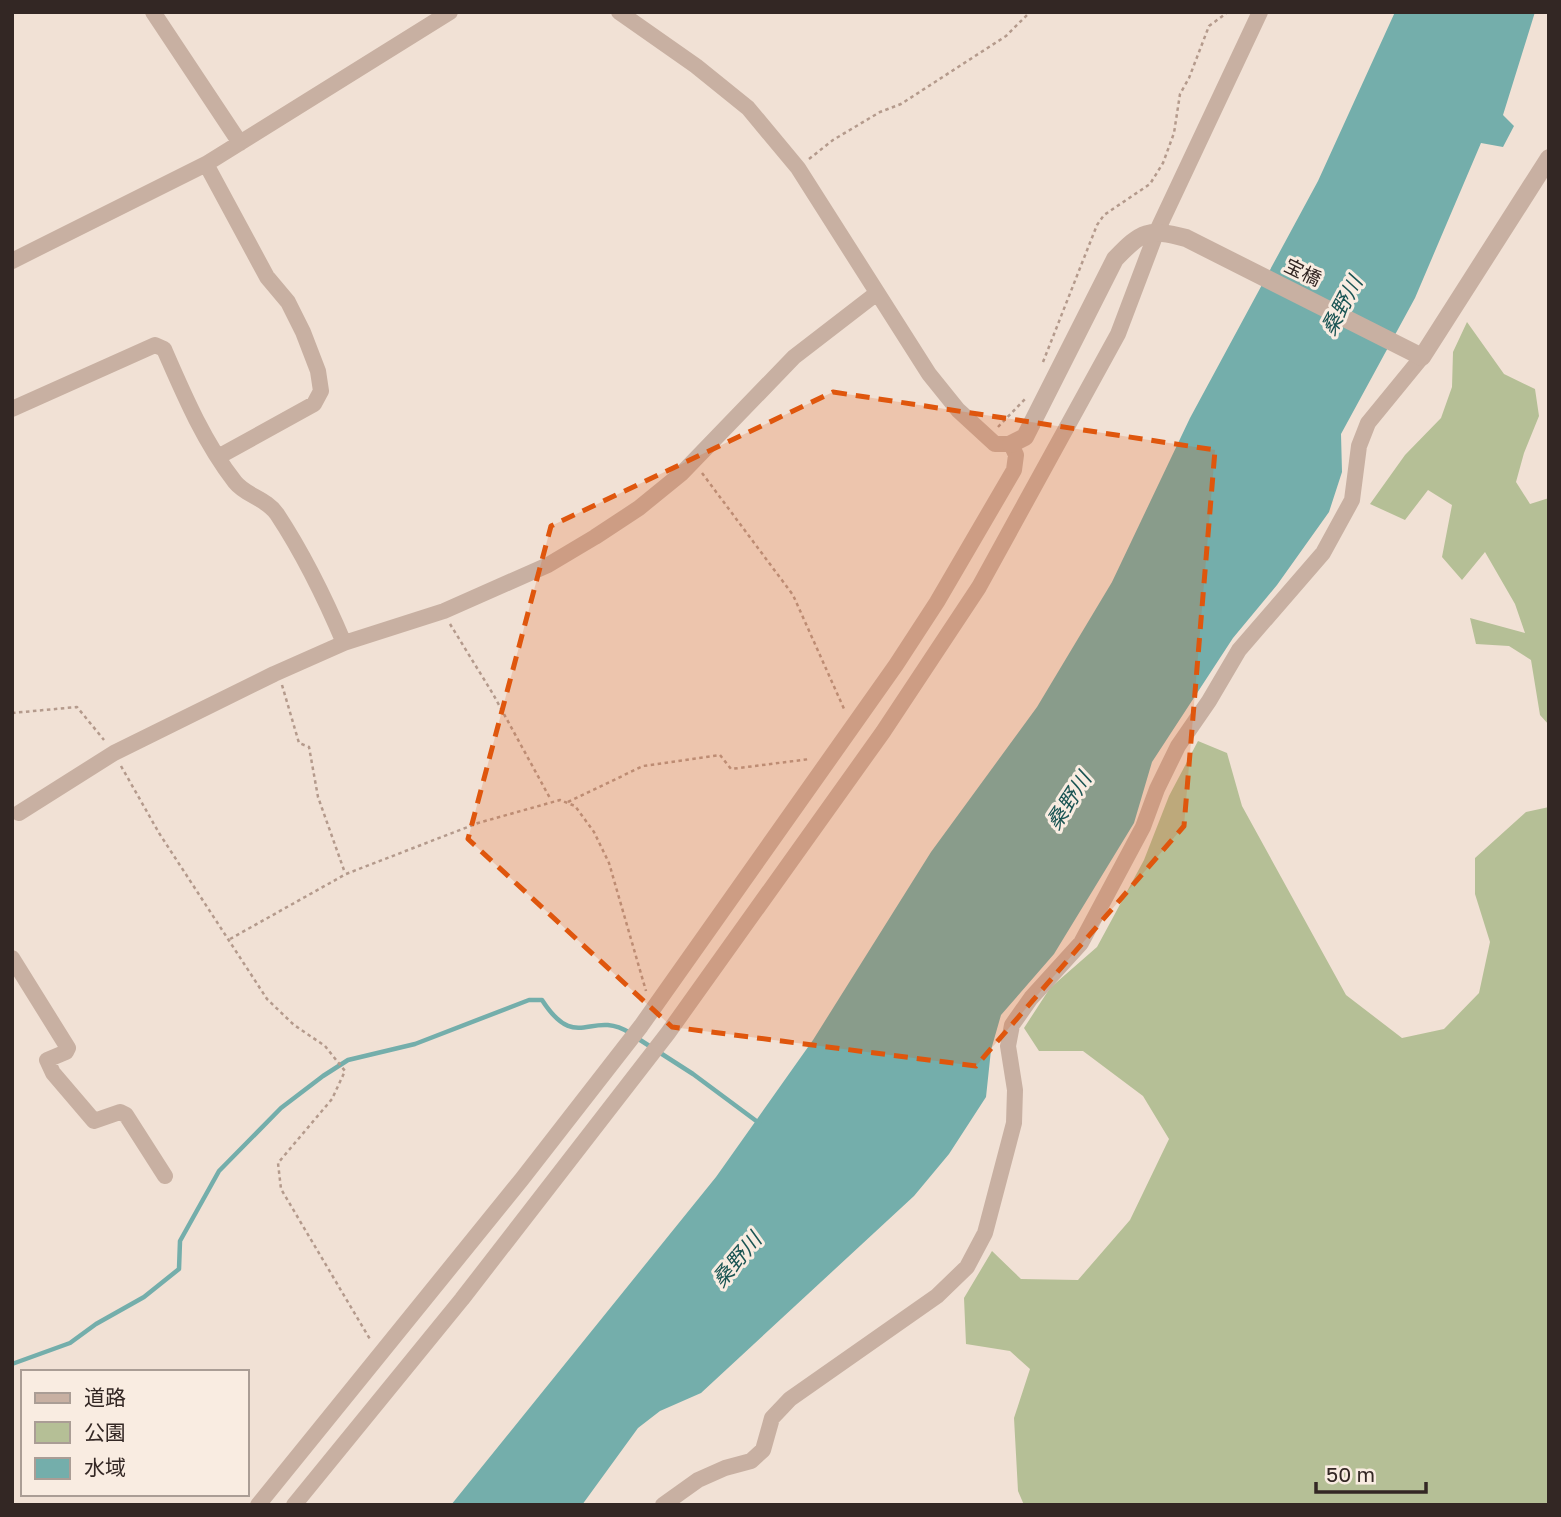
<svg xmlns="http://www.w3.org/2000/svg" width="1561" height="1517" viewBox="0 0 1561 1517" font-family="'Golos Text','Noto Sans JP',sans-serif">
	<rect width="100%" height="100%" fill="#f1e1d5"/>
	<path fill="#b5bf96" d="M 1467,322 L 1504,374 L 1535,389 L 1539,416 L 1524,453 L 1516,482 L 1530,504 L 1549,498 L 1549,725 L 1540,715 L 1531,660 L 1509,646 L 1476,644 L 1470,618 L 1525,633 L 1515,604 L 1485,552 L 1462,580 L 1442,557 L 1452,505 L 1428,490 L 1405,520 L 1370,504 L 1405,455 L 1441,418 L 1452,387 L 1453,352 Z
		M 1198,741 L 1227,753 L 1242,806 L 1346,995 L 1402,1038 L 1444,1029 L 1479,993 L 1490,942 L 1475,894 L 1475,858 L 1526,812 L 1549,807 L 1549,1505 L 1024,1505 L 1018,1491 L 1014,1418 L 1030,1369 L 1010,1351 L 966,1344 L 964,1298 L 992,1251 L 1021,1279 L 1078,1280 L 1130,1220 L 1169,1139 L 1143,1096 L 1083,1051 L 1039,1051 L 1024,1028 L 1050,988 L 1097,947 L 1144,860 L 1169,796 Z"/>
	<path fill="#74aeab" d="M 1395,12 L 1535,12 L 1503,115 L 1514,126 L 1503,147 L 1481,143 L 1415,298 L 1341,434 L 1342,472 L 1329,512 L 1277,585 L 1233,638 L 1152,762 L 1134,823 L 1054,954 L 1001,1015 L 991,1050 L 986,1097 L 949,1154 L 914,1196 L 701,1393 L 660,1411 L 638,1428 L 582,1505 L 451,1505 L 716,1177 L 813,1040 L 931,852 L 1037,707 L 1112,582 L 1190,418 L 1318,181 Z"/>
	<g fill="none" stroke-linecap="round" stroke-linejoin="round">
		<path stroke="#74aeab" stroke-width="4.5" d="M 637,1038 L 693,1074 L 759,1123
			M 12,1364 L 70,1343 L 96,1324 L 144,1297 L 179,1269 L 180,1241 L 219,1171 L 281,1108 L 323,1076 L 348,1060 L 415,1044 L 529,1000 L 542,1000 C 577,1054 590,1008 630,1033"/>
		<path stroke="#b49a8c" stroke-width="2.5" stroke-dasharray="3.5 3.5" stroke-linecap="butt" d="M 809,159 L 833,140 L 880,112 L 901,104 L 1006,36 L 1030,12
			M 1043,362 L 1097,225 L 1104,215 L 1150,184 L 1163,163 L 1174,133 L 1180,94 L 1189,78 L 1209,26 L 1228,12
			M 998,427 L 1025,399
			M 702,473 L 793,595 L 845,711
			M 450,624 L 493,694 L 551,800
			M 282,685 L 299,743 L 309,747 L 318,797 L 345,873
			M 12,713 L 77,707 L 104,740
			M 121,766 L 159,833 L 267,999 L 294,1025 L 325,1046 L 345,1071 L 332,1099 L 278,1163 L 281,1189 L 371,1341
			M 568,802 L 643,766 L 720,755 L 731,769 L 810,759
			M 230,939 L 346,874 L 478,823 L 560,800 L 575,806 L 594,832 L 609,863 L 646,991"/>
		<path stroke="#c8b0a2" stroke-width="16" d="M 153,12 L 240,143
			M 206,164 L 267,277 L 288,302 L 303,332 L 318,371 L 321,391 L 314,404 L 218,457
			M 12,261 L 206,164 L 450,12
			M 12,409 L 155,345 L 164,349 C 184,395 204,442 235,482 C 246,496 266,498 277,514 C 304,555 325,598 344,643
			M 19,813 L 114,753 L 274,674 L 344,643 L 444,611 L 548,565 L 595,537 L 639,508 L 682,473 L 794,357 L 877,293
			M 12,958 L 68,1048 L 66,1052 L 47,1060 L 53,1073 L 94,1121 L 120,1112 L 126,1115 L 165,1176
			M 258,1505 L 522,1179 L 641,1026 L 896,665 L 937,602 L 1014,470 L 1016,455 L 1011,444 L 995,444 L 958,410 L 929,374 L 798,168 L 748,108 L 696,66 L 619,12
			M 294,1505 L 462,1299 L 668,1033 L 883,732 L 979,587 L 1118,334 L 1157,231 L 1260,12
			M 663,1505 L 698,1480 L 725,1468 L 751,1461 L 763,1450 L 772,1418 L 790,1399 L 937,1296 L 967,1267 L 985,1233 L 1014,1123 L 1015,1090 L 1008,1046 L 1012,1025 L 1031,998 L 1081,943 L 1143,827 L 1157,789 L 1178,746 L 1209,701 L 1239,650 L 1323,553 L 1352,500 L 1359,446 L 1368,423 L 1422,357"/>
		<path stroke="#c8b0a2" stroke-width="18" d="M 1011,444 L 1025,437 L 1115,259 C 1142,231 1148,228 1186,238 L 1422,357 L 1549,158"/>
	</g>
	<path fill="#df560d" fill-opacity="0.2" stroke="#df560d" stroke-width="5" stroke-dasharray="14 9" stroke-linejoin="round" d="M 833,392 L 1215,450 L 1184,826 L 976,1066 L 672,1027 L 468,839 L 551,526 Z"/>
	<g text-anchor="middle" stroke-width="6" stroke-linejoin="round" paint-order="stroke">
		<g font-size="19" fill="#332724" stroke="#f9ece1">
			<text transform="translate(1303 272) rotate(26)" y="7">宝橋</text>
		</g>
		<g font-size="21" font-style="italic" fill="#1a5453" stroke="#f9ece1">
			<text transform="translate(1342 306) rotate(-62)" y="7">桑野川</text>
			<text transform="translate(1069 801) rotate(-57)" y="7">桑野川</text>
			<text transform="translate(737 1260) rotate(-50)" y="7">桑野川</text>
		</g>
	</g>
	<rect width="1561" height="1517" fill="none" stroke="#332724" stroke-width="28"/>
	<rect x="21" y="1370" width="228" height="126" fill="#f9ece1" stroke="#aa9d95" stroke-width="2"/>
	<rect x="35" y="1393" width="35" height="10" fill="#c8b0a2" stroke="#aa9d95" stroke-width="2"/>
	<text x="84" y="1405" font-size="21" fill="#332724">道路</text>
	<rect x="35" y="1422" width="35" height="21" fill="#b5bf96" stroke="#aa9d95" stroke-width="2"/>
	<text x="84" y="1440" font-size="21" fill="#332724">公園</text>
	<rect x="35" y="1458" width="35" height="21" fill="#74aeab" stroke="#aa9d95" stroke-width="2"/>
	<text x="84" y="1475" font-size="21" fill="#332724">水域</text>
	<path d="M1316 1482v10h110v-10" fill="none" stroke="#332724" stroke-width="3.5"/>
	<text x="1326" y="1482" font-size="21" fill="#332724" stroke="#f9ece1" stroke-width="5" paint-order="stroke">50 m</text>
</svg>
